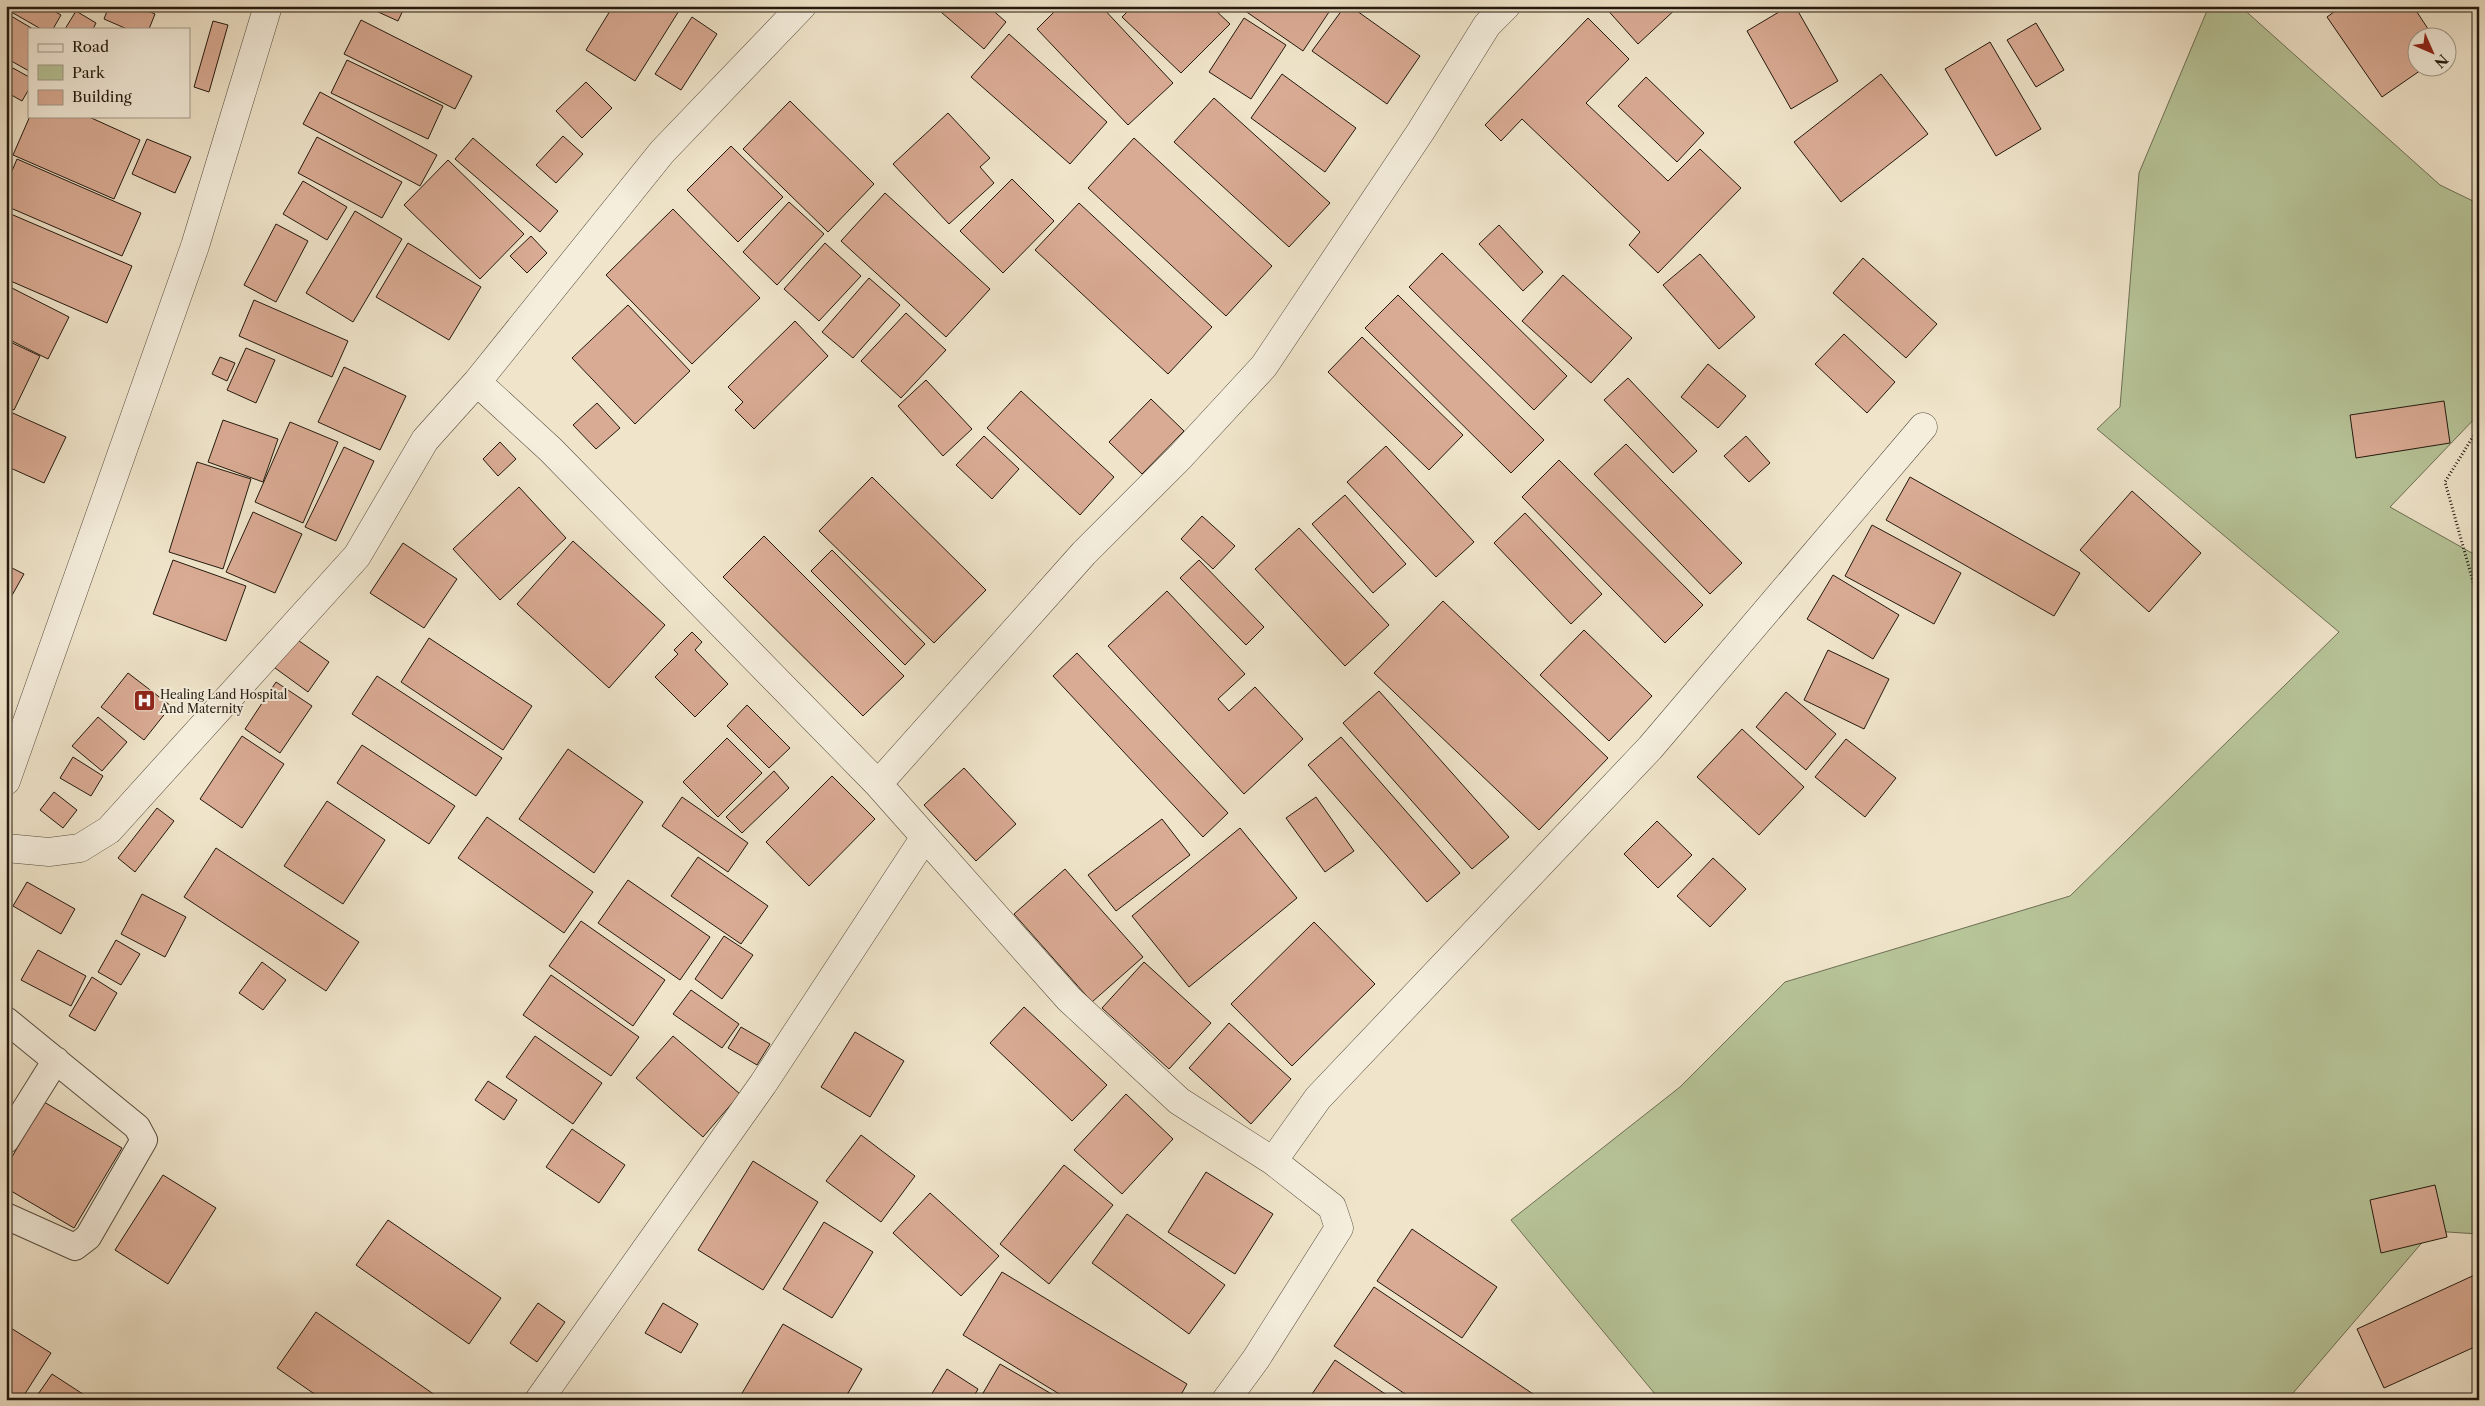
<svg xmlns="http://www.w3.org/2000/svg" width="2485" height="1406" viewBox="0 0 2485 1406" font-family="'Libre Caslon Text',serif">
  <rect width="100%" height="100%" fill="#f0e5cb"/>
  <filter id="stains"><feTurbulence type="fractalNoise" baseFrequency=".004" numOctaves="4"/><feColorMatrix values="0 0 0 0 .2 0 0 0 0 .09 0 0 0 0 .02 0 0 0 .5 -.17"/></filter>
  <radialGradient id="worn" r=".72"><stop offset=".6" stop-color="#630" stop-opacity="0"/><stop offset="1" stop-color="#630" stop-opacity=".3"/></radialGradient>
  <path fill="#b7c599" stroke="#6d6f54" d="M2209,6h31l200,179 39,19v210l-89,93 89,50v677l-47,-3 -145,169h-627l-149,-180 169,-133 105,-105 285,-86 269,-264 -242,-203 23,-22 19,-234z"/>
  <path fill="#daab94" stroke="#23190f" d="M6,6h39l16,9 -8,14h-12l-35,-20z
    M109,6h28l18,8 -6,15h-22l-23,-10z
    M365,6h40l-7,15z
    M613,6h69l-47,75 -49,-31z
    M934,6h54l18,16 -22,27z
    M1060,6h41l72,77 -45,42 -91,-96z
    M1133,6h78l19,18 -49,49 -59,-56z
    M1238,6h95l-30,45z
    M1345,6h5l70,50 -33,48 -75,-53z
    M1604,6h75l-41,38z
    M1789,6h6l43,75 -47,28 -44,-78z
    M2342,6h71l21,32h-16v30h6l-42,29 -55,-80z
    M76,11l20,12 -3,6h-28z
    M6,13l27,16h-4v42l-23,-13z
    M692,17l25,17 -36,56 -26,-16z
    M1244,18l42,27 -35,54 -42,-27z
    M1588,18l41,41 -43,44 82,78 32,-32 41,39 -83,85 -29,-28 11,-13 -118,-113 -21,22 -16,-16z
    M361,20l111,56 -17,33 -111,-55z
    M213,21l15,4 -19,67 -15,-5z
    M2036,23l28,47 -28,17 -29,-47z
    M1009,34l98,88 -37,42 -99,-87z
    M1990,42l51,87 -45,27 -51,-87z
    M347,60l96,46 -15,33 -97,-46z
    M13,68l16,9v12l-7,12 -16,-9v-12z
    M1282,74l74,54 -31,44 -74,-54z
    M1881,74l47,60 -87,68 -47,-60z
    M1646,77l58,56 -27,29 -59,-56z
    M586,82l26,26 -30,30 -26,-27z
    M320,92l117,63 -17,31 -117,-62z
    M1214,98l116,105 -41,44 -115,-105z
    M790,101l84,83 -46,48 -85,-83z
    M948,113l42,45 -10,9 14,16 -45,41 -56,-60z
    M30,116h57l53,24 -26,59 -101,-44z
    M563,136l20,18 -27,29 -20,-18z
    M317,137l85,45 -20,36 -84,-45z
    M473,138l85,73 -18,21 -85,-73z
    M1134,138l138,128 -46,50 -138,-128z
    M147,139l44,18 -16,36 -43,-19z
    M731,146l52,51 -45,45 -51,-52z
    M17,159l124,54 -19,43 -116,-50v-21z
    M448,160l76,74 -44,45 -76,-74z
    M1012,179l42,42 -51,52 -43,-42z
    M303,181l44,26 -20,33 -44,-26z
    M885,193l105,96 -44,48 -105,-96z
    M789,202l35,32 -47,51 -34,-33z
    M1079,203l133,124 -44,47 -133,-124z
    M673,209l87,89 -68,66 -86,-89z
    M355,211l47,28 -49,83 -47,-29z
    M6,212l126,54 -25,57 -101,-44z
    M276,224l32,17 -32,61 -32,-17z
    M1499,225l44,47 -20,19 -44,-47z
    M531,236l16,17 -20,20 -17,-17z
    M408,243l73,44 -32,53 -73,-43z
    M825,243l36,33 -42,45 -35,-32z
    M1442,253l125,123 -33,34 -125,-123z
    M1700,254l55,63 -36,32 -56,-64z
    M1863,258l74,66 -31,34 -73,-65z
    M1563,275l69,63 -41,45 -69,-62z
    M869,278l31,27 -47,53 -31,-26z
    M6,285l63,32 -21,42 -42,-21z
    M1398,295l146,145 -33,33 -146,-145z
    M254,300l94,41 -16,36 -93,-41z
    M628,305l62,66 -55,53 -63,-66z
    M906,313l40,37 -45,48 -40,-37z
    M795,321l33,35 -74,73 -19,-19 8,-8 -15,-15z
    M1844,334l51,48 -28,31 -52,-49z
    M1362,337l101,98 -34,35 -101,-98z
    M6,340l34,16 -26,54 -8,-4z
    M246,348l29,12 -19,43 -29,-13z
    M220,357l15,6 -8,18 -15,-7z
    M1708,364l38,32 -28,32 -37,-31z
    M344,367l62,29 -26,54 -62,-28z
    M1628,378l69,73 -24,22 -69,-73z
    M926,380l46,49 -29,27 -45,-50z
    M1021,391l93,86 -34,38 -93,-87z
    M1151,399l33,32 -42,43 -33,-32z
    M2444,401l6,42 -94,15 -6,-43z
    M597,403l23,25 -24,21 -23,-24z
    M6,410l60,27 -22,46 -38,-17z
    M223,420l55,19 -15,43 -55,-20z
    M290,422l48,20 -35,81 -48,-21z
    M984,436l35,33 -27,30 -36,-34z
    M1746,436l24,27 -21,19 -25,-26z
    M500,442l16,17 -18,17 -15,-17z
    M1626,444l116,119 -32,31 -116,-120z
    M1386,446l88,96 -38,35 -89,-95z
    M344,447l30,14 -38,80 -31,-14z
    M1559,460l144,145 -38,38 -143,-146z
    M197,462l54,17 -28,90 -54,-17z
    M872,477l114,113 -52,53 -115,-112z
    M1910,477l170,96 -26,43 -168,-96z
    M519,487l47,51 -66,62 -47,-51z
    M2132,491l69,62 -52,59 -69,-62z
    M1345,495l61,69 -33,29 -61,-69z
    M253,512l49,22 -27,59 -49,-21z
    M1525,513l77,81 -31,30 -77,-81z
    M1202,516l33,30 -22,23 -32,-30z
    M1872,525l89,48 -27,51 -89,-48z
    M1299,528l90,97 -44,41 -90,-97z
    M764,536l140,140 -41,40 -140,-139z
    M573,541l92,84 -56,63 -92,-84z
    M403,543l54,36 -33,49 -54,-35z
    M832,550l93,94 -20,21 -94,-94z
    M173,560l73,26 -20,55 -73,-27z
    M1199,560l65,67 -18,18 -66,-67z
    M6,565l18,9 -18,32z
    M1833,575l66,40 -26,44 -66,-40z
    M1167,591l78,83 -27,25 11,12 26,-24 48,52 -59,55 -136,-148z
    M1443,601l165,157 -69,72 -165,-157z
    M1584,630l68,66 -43,45 -69,-66z
    M692,632l10,10 -7,8 33,34 -33,33 -40,-40 23,-23 -4,-4z
    M292,636l37,26 -21,30 -37,-27z
    M429,638l103,68 -29,44 -102,-68z
    M1828,650l61,29 -25,50 -60,-29z
    M1077,653l151,160 -25,24 -150,-161z
    M128,673l43,33 -27,34 -43,-33z
    M377,676l125,82 -26,38 -124,-82z
    M276,682l36,24 -32,47 -35,-24z
    M1379,691l130,146 -37,32 -129,-146z
    M1786,692l50,42 -30,36 -50,-43z
    M747,705l43,43 -21,20 -42,-42z
    M98,717l29,25 -25,29 -30,-25z
    M1742,729l62,58 -45,48 -62,-58z
    M242,736l42,28 -42,64 -42,-29z
    M1341,737l119,136 -33,29 -119,-137z
    M727,738l35,35 -44,44 -35,-35z
    M1846,739l50,39 -31,39 -50,-40z
    M362,745l93,61 -26,38 -92,-61z
    M568,749l75,53 -49,71 -75,-54z
    M73,757l30,19 -12,20 -31,-18z
    M964,768l52,56 -40,37 -52,-56z
    M774,771l15,17 -47,45 -16,-16z
    M832,776l43,43 -66,67 -43,-44z
    M54,792l23,18 -14,18 -23,-18z
    M682,797l66,46 -20,29 -66,-46z
    M1316,797l38,54 -29,21 -39,-54z
    M327,801l58,39 -42,64 -59,-38z
    M157,808l17,13 -39,51 -17,-14z
    M487,817l106,75 -29,41 -106,-75z
    M1162,819l28,36 -74,56 -28,-36z
    M1657,821l35,34 -34,33 -34,-34z
    M1240,828l57,70 -108,89 -57,-71z
    M216,848l143,94 -33,49 -142,-94z
    M698,857l70,49 -27,38 -70,-48z
    M1713,858l33,31 -36,38 -33,-31z
    M1065,869l78,88 -51,45 -78,-88z
    M628,880l82,57 -30,43 -82,-57z
    M27,882l48,27 -14,25 -48,-28z
    M142,894l44,23 -21,40 -44,-23z
    M581,921l84,59 -32,46 -84,-60z
    M1314,922l61,62 -83,82 -61,-62z
    M724,936l29,19 -31,44 -27,-20z
    M116,940l24,14 -19,31 -23,-13z
    M38,950l48,26 -15,30 -50,-26z
    M262,962l24,18 -23,30 -24,-17z
    M1144,962l67,61 -42,46 -67,-61z
    M551,975l88,62 -28,39 -88,-61z
    M92,977l25,16 -22,38 -26,-15z
    M691,990l48,34 -17,24 -49,-34z
    M1024,1007l83,78 -35,36 -82,-78z
    M1229,1023l62,56 -40,45 -62,-56z
    M741,1027l29,17 -13,21 -29,-17z
    M855,1032l49,29 -34,56 -49,-30z
    M535,1036l67,47 -29,41 -67,-47z
    M673,1036l67,58 -37,43 -67,-59z
    M488,1081l29,19 -13,20 -29,-20z
    M1126,1094l47,45 -51,55 -48,-44z
    M44,1102l78,46 -48,80 -68,-40v-21z
    M572,1129l53,36 -26,38 -53,-36z
    M861,1135l54,41 -34,46 -55,-41z
    M753,1161l65,41 -55,88 -65,-40z
    M1064,1165l49,40 -64,79 -49,-40z
    M1206,1172l67,42 -38,60 -67,-42z
    M163,1175l53,33 -48,76 -53,-34z
    M2435,1185l12,52 -66,16 -11,-53z
    M930,1193l69,63 -38,40 -68,-63z
    M1127,1214l98,71 -36,49 -97,-71z
    M388,1220l113,78 -32,46 -113,-79z
    M824,1222l49,30 -41,66 -49,-29z
    M1412,1229l85,58 -35,51 -85,-57z
    M1002,1272l185,112 -9,16h-109l-106,-65z
    M2479,1273v72l-95,43 -27,-59z
    M1374,1287l168,113h-128l-80,-54z
    M538,1303l27,19 -28,40 -27,-19z
    M663,1303l35,21 -17,29 -36,-20z
    M316,1312l126,88h-119l-46,-32z
    M783,1324l79,45 -18,31h-106z
    M6,1325l45,28 -30,47h-15z
    M1335,1360l59,40h-86z
    M1000,1364l62,36h-83z
    M947,1369l31,20 -6,11h-44z
    M52,1374l40,26h-58z"/>
  <g fill="none" stroke-linecap="round" stroke-linejoin="round">
    <defs>
      <path id="service" d="M6,1020l131,107 7,13 -56,97 -13,10 -69,-31
        M6,1140l50,-80"/>
      <path id="minor" d="M477,382l74,68 327,334 191,215 110,102 94,60 59,46 7,21 -83,131 -30,41
        M878,784l206,-231 96,-96 84,-91 157,-235 66,-106 19,-19
        M6,848l43,4 31,-4 29,-18 248,-274 68,-116 52,-58 185,-230 140,-146
        M1273,1161l45,-63 332,-350 273,-321
        M539,1400l224,-316 162,-247"/>
      <path id="tertiary" d="M6,781l189,-535 73,-240"/>
    </defs>
    <use href="#service" stroke="#564c3e" stroke-width="28"/>
    <use href="#minor" stroke="#564c3e" stroke-width="29"/>
    <use href="#tertiary" stroke="#564c3e" stroke-width="29"/>
    <path stroke="#23190f" stroke-width="3" stroke-dasharray="1 2.5" stroke-linecap="butt" d="M2479,427l-34,55 34,121"/>
    <use href="#service" stroke="#f5eedd" stroke-width="26"/>
    <use href="#minor" stroke="#f5eedd" stroke-width="28"/>
    <use href="#tertiary" stroke="#f5eedd" stroke-width="28"/>
  </g>
  <defs>
    <symbol id="hospital-square" viewBox="-11 -11 22 22"><rect x="-9" y="-9" width="18" height="18" rx="4" fill="#8f2418" stroke="#f5eedd"/><path d="M-5-5h3v3.5h4V-5h3V5h-3V1.5h-4V5h-3Z" fill="#fff"/></symbol>
  </defs>
  <g fill-rule="evenodd">
    <use href="#hospital-square" x="132" y="688" width="25" height="25"/>
  </g>
  <g text-anchor="middle" dominant-baseline="central" stroke-width="4" stroke-linejoin="round" paint-order="stroke">
    <g font-size="12" fill="#23190f" stroke="#f5eedd" text-anchor="start">
      <text x="160" y="694">Healing Land Hospital<tspan x="160" dy="14">And Maternity</tspan></text>
    </g>
  </g>
  <rect width="2485" height="1406" fill="none" stroke="#f0e5cb" stroke-width="25"/>
  <rect x="8" y="8" width="2470" height="1391" fill="none" stroke="#23190f" stroke-width="2.5"/>
  <rect x="12" y="12" width="2460" height="1381" fill="none" stroke="#23190f"/>
  <rect x="28" y="28" width="162" height="90" fill="#f5eedd" stroke="#a1998b"/>
  <rect x="38" y="44" width="25" height="8" fill="#f5eedd" stroke="#a1998b"/>
  <text x="72" y="52" font-size="15" fill="#23190f">Road</text>
  <rect x="38" y="65" width="25" height="15" fill="#b7c599" stroke="#a1998b"/>
  <text x="72" y="78" font-size="15" fill="#23190f">Park</text>
  <rect x="38" y="90" width="25" height="15" fill="#daab94" stroke="#a1998b"/>
  <text x="72" y="102" font-size="15" fill="#23190f">Building</text>
  <g transform="translate(2432 52) rotate(135)"><circle r="24" fill="#f5eedd" stroke="#a1998b"/>
  <path d="M0-4L9 19L0 12L-9 19Z" fill="#8f2418"/>
  <text y="-8" font-size="14" font-weight="bold" text-anchor="middle" fill="#23190f">N</text>
  </g>
  <rect width="100%" height="100%" filter="url(#stains)"/>
  <rect width="100%" height="100%" fill="url(#worn)"/>
</svg>
